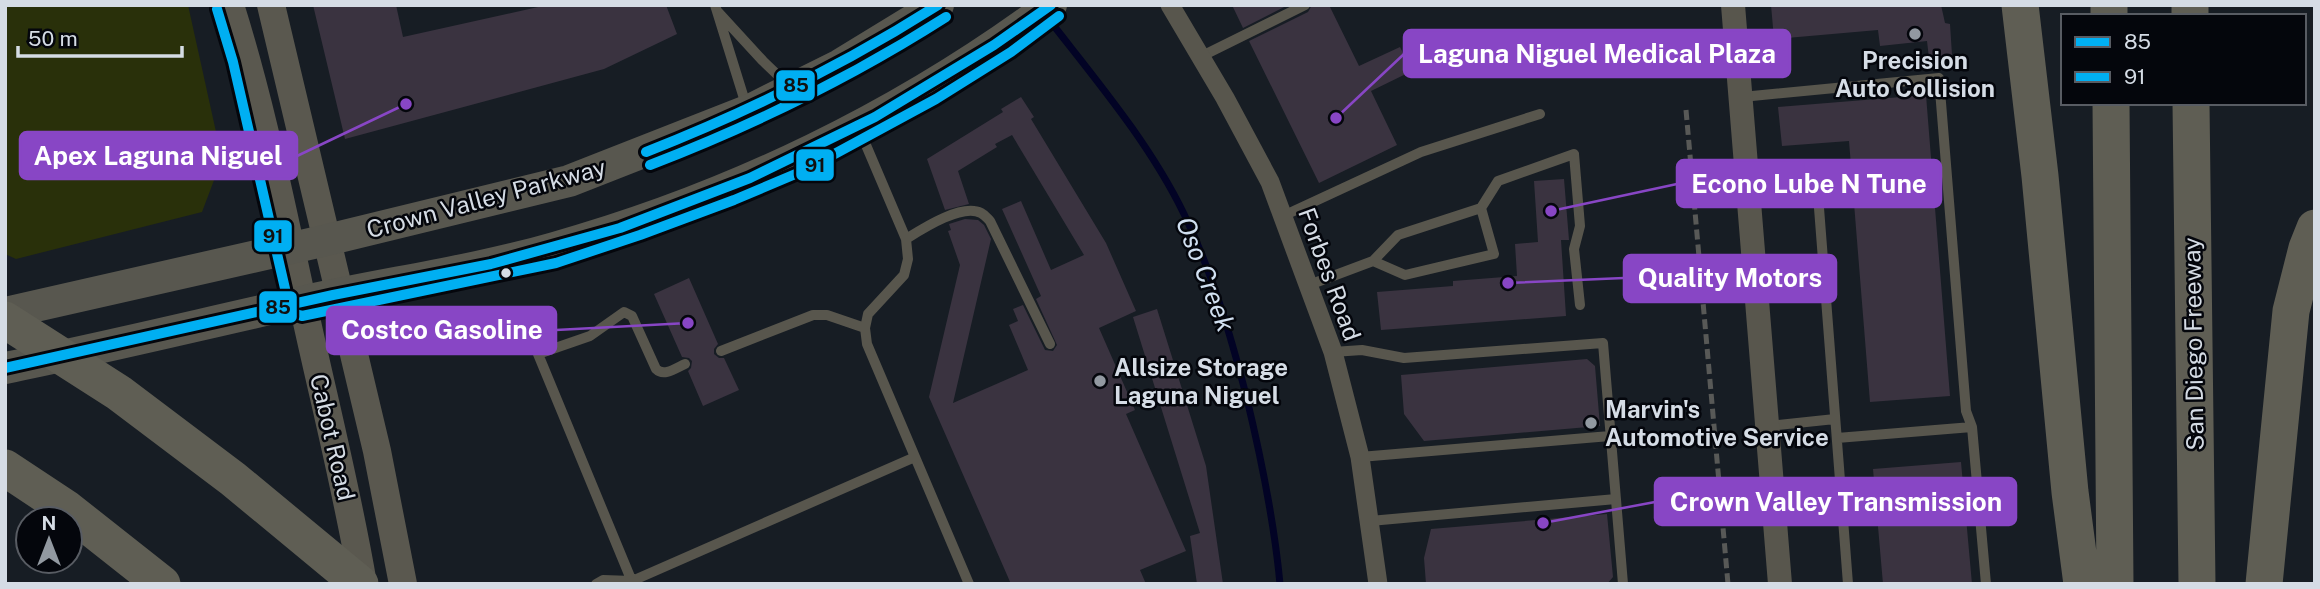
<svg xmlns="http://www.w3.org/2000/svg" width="2320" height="589" viewBox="0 0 2320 589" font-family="'Public Sans',sans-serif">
  <rect width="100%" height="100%" fill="#171d24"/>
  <path fill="#29300a" d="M5,5h183l34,154 -20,53 -186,47 -11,-5z"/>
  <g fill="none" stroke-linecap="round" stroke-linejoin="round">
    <path stroke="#020325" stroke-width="7" d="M1047,17c48,62 102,125 137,197 28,58 46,119 62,181 15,62 28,125 34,189"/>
  </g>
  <path fill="#3a3340" d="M313,5h83l7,32 144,-32h119l11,29 -73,35 -259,70z
    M1232,5h56l-45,23z
    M1312,5h17l30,61 41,-19 12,24 -41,20 26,54 -78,38 -70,-142 59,-29z
    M1771,5h170l4,18 5,1 2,31 -23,3 -2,-17 -47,5 -2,-16 -104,9z
    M1926,95l24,301 -80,6 -21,-261 -67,5 -4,-39z
    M1021,97l13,20 -3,2 75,124 30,68 -37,17 36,82 -9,4 60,137 -46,19 6,14h-135l-82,-187 31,-132 -12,-34 3,-1 -2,-6 16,-5 13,1 6,5 7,14 -38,164 75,-33 -19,-45 9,-4 -5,-12 10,-4 22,45 8,1 4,-6 -21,-46 5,-3 -39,-87 19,-8 30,69 33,-15 -72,-120 -17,9 2,3 -39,24 11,33 -24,6 -18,-51 76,-47 -2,-3z
    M1564,179l5,61h-8l5,76 -185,14 -4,-38 76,-6v-5l64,-5 -2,-32 23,-2 -4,-61z
    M689,278l29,66 -4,5v5l5,4h5l15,32 -36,16 -15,-35 3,-3 1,-7 -3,-3 -7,-1 -28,-63z
    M1157,309l49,157 17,118h-26l-7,-48 10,-3 -67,-216z
    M1587,359l8,7 5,60 -176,15 -20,-27 -3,-39z
    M1961,462l11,122h-89l-10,-115z
    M1607,514l6,63 -6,7h-181l-2,-26 7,-29z"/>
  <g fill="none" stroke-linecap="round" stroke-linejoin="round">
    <path stroke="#58564d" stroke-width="10" d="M715,5l32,103
      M717,11l46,50 26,25
      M1200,57l105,-52
      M1742,97l197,-19 27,333 6,16 14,157
      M860,131l46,108 2,20 -4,16 -36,39 -3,14 2,16 102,240
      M1747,175l69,-6 32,415
      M1283,216l138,-64 119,-38
      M906,239c16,-10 56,-36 75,-26 4,2 6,5 9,8l60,123
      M1373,261l32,14 89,-21 -13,-46
      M1309,285l64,-24 25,-26 83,-27 17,-27 76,-27 6,72 -6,23 6,56
      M721,351l92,-36h14l38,13
      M1333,352l29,-2 42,8 199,-15 20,241
      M1768,426l67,-7
      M1837,438l135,-11
      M1360,457l250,-21
      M1370,521l246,-22
      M596,584l7,-4 29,1 283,-124
      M633,584l-95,-230 52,-18 34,-24 8,4 24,53c8,8 20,-1 29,-5"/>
    <path stroke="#58564d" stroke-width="19" d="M1170,5l55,93 45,84 63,170 27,105 18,127"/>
    <path stroke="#58564d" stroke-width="24" d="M1733,5l47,579"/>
    <path stroke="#5a584f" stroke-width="28" d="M230,5c31,98 51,199 73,299 20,93 44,185 60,280
      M271,5l106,446 26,133"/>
    <path stroke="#58574f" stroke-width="32" d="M5,313l322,-73 242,-59 181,-71 90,-45 98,-60
      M5,368c99,-20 197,-44 296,-66 84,-19 170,-30 253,-54 178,-50 348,-132 497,-243"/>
    <path stroke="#5f5e54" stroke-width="37" d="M2020,5l20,171 30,316 12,92
      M2109,5v11
      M2190,5v11
      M2111,103l4,481
      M2191,103l6,481
      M5,468l62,41 95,75
      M2264,584l27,-273 16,-63 8,-20"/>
    <path stroke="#585957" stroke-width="5" stroke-dasharray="10 5" stroke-linecap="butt" d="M1686,110l42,474"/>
    <path stroke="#5f5e54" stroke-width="37" d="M5,320l114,73 114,86 127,105"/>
    <defs>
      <path id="bus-1" d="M646,152c102,-40 199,-88 292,-147
        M5,368l328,-73 158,-31 129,-36 130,-50 125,-61 119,-72 57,-40"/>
      <path id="bus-2" d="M217,9l16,53 56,244 4,7 9,3 254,-53 84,-28 94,-35 71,-30 131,-71 75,-47 48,-36
        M650,165c104,-40 202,-88 296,-148"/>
    </defs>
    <use href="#bus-1" stroke="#04060c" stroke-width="16"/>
    <use href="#bus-2" stroke="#04060c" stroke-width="16"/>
    <use href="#bus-1" stroke="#00aff2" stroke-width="10"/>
    <use href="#bus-2" stroke="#00aff2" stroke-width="10"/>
  </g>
  <g fill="#9299a1" stroke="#04060c" stroke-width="2.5">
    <circle cx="1915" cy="34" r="7"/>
    <circle cx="1100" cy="381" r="7"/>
    <circle cx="1591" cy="423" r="7"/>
  </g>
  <circle fill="#d5dce5" stroke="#04060c" stroke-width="2.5" cx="506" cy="273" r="6"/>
  <g text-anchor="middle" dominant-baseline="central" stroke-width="5" stroke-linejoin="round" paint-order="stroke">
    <g font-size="24" font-weight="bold" fill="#d5dce5" stroke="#04060c" text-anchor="start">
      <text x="1915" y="60" text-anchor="middle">Precision<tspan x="1915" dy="28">Auto Collision</tspan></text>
      <text x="1114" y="367">Allsize Storage<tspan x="1114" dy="28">Laguna Niguel</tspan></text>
      <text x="1605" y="409">Marvin's<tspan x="1605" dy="28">Automotive Service</tspan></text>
    </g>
    <g font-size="24" fill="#d5dce5" stroke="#04060c">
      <text transform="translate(486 198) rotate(-15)">Crown Valley Parkway</text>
      <text transform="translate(1330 274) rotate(70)">Forbes Road</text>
      <text transform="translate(2193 344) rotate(-91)">San Diego Freeway</text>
      <text transform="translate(333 437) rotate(77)">Cabot Road</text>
    </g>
    <g font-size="26" font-style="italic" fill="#d1e0f1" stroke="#04060c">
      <text transform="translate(1206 274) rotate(69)">Oso Creek</text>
    </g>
  </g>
  <path fill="none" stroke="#8846c5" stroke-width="2.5" d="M1336 118L1404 54M406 104L297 156M1551 211L1677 184M1508 283L1624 278M688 323L556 330M1543 523L1655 502"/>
  <g fill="#8846c5" stroke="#04060c" stroke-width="2.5">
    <circle cx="1336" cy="118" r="7"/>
    <circle cx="406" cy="104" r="7"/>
    <circle cx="1551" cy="211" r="7"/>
    <circle cx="1508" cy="283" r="7"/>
    <circle cx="688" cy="323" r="7"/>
    <circle cx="1543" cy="523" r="7"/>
  </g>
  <g fill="#8846c5" stroke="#8846c5" stroke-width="2.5">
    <rect x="1404" y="30" width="386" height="47" rx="7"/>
    <rect x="20" y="132" width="277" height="47" rx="7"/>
    <rect x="1677" y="160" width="264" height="47" rx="7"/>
    <rect x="1624" y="255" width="212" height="47" rx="7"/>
    <rect x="327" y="307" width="229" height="47" rx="7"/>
    <rect x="1655" y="478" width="361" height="47" rx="7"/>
  </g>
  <g font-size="26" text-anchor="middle" font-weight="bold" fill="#fff">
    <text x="1597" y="63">Laguna Niguel Medical Plaza</text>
    <text x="158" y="165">Apex Laguna Niguel</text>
    <text x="1809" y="193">Econo Lube N Tune</text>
    <text x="1730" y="287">Quality Motors</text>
    <text x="442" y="339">Costco Gasoline</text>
    <text x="1836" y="511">Crown Valley Transmission</text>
  </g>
  <g stroke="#04060c" stroke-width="2.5">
    <rect x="775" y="69" width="41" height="33" rx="7" fill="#00aff2"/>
    <rect x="795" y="148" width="40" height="34" rx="7" fill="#00aff2"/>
    <rect x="253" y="219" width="40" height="34" rx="7" fill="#00aff2"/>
    <rect x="258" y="290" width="40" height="34" rx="7" fill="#00aff2"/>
  </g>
  <g font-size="19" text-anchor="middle" font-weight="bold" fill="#111">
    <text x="796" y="92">85</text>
    <text x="815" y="172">91</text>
    <text x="273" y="243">91</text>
    <text x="278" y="314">85</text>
  </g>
  <rect width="2320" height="589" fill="none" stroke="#d5dce5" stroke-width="14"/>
  <rect x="2061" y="14" width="245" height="91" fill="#04060c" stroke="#585c63" stroke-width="2"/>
  <rect x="2075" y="37" width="35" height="10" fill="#00aff2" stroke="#585c63" stroke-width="2"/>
  <text x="2124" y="49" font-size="21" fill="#d5dce5">85</text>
  <rect x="2075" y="72" width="35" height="10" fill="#00aff2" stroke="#585c63" stroke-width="2"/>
  <text x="2124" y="84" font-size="21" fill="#d5dce5">91</text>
  <g transform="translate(49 540)"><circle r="33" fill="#04060c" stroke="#585c63" stroke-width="2"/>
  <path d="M0-5L12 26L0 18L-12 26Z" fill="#9299a1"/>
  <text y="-10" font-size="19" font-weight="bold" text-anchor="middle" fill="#d5dce5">N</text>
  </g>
  <path d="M18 46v10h164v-10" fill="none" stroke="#d5dce5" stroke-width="3.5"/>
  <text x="28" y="46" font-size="21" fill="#d5dce5" stroke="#04060c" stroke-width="5" paint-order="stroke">50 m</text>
</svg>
